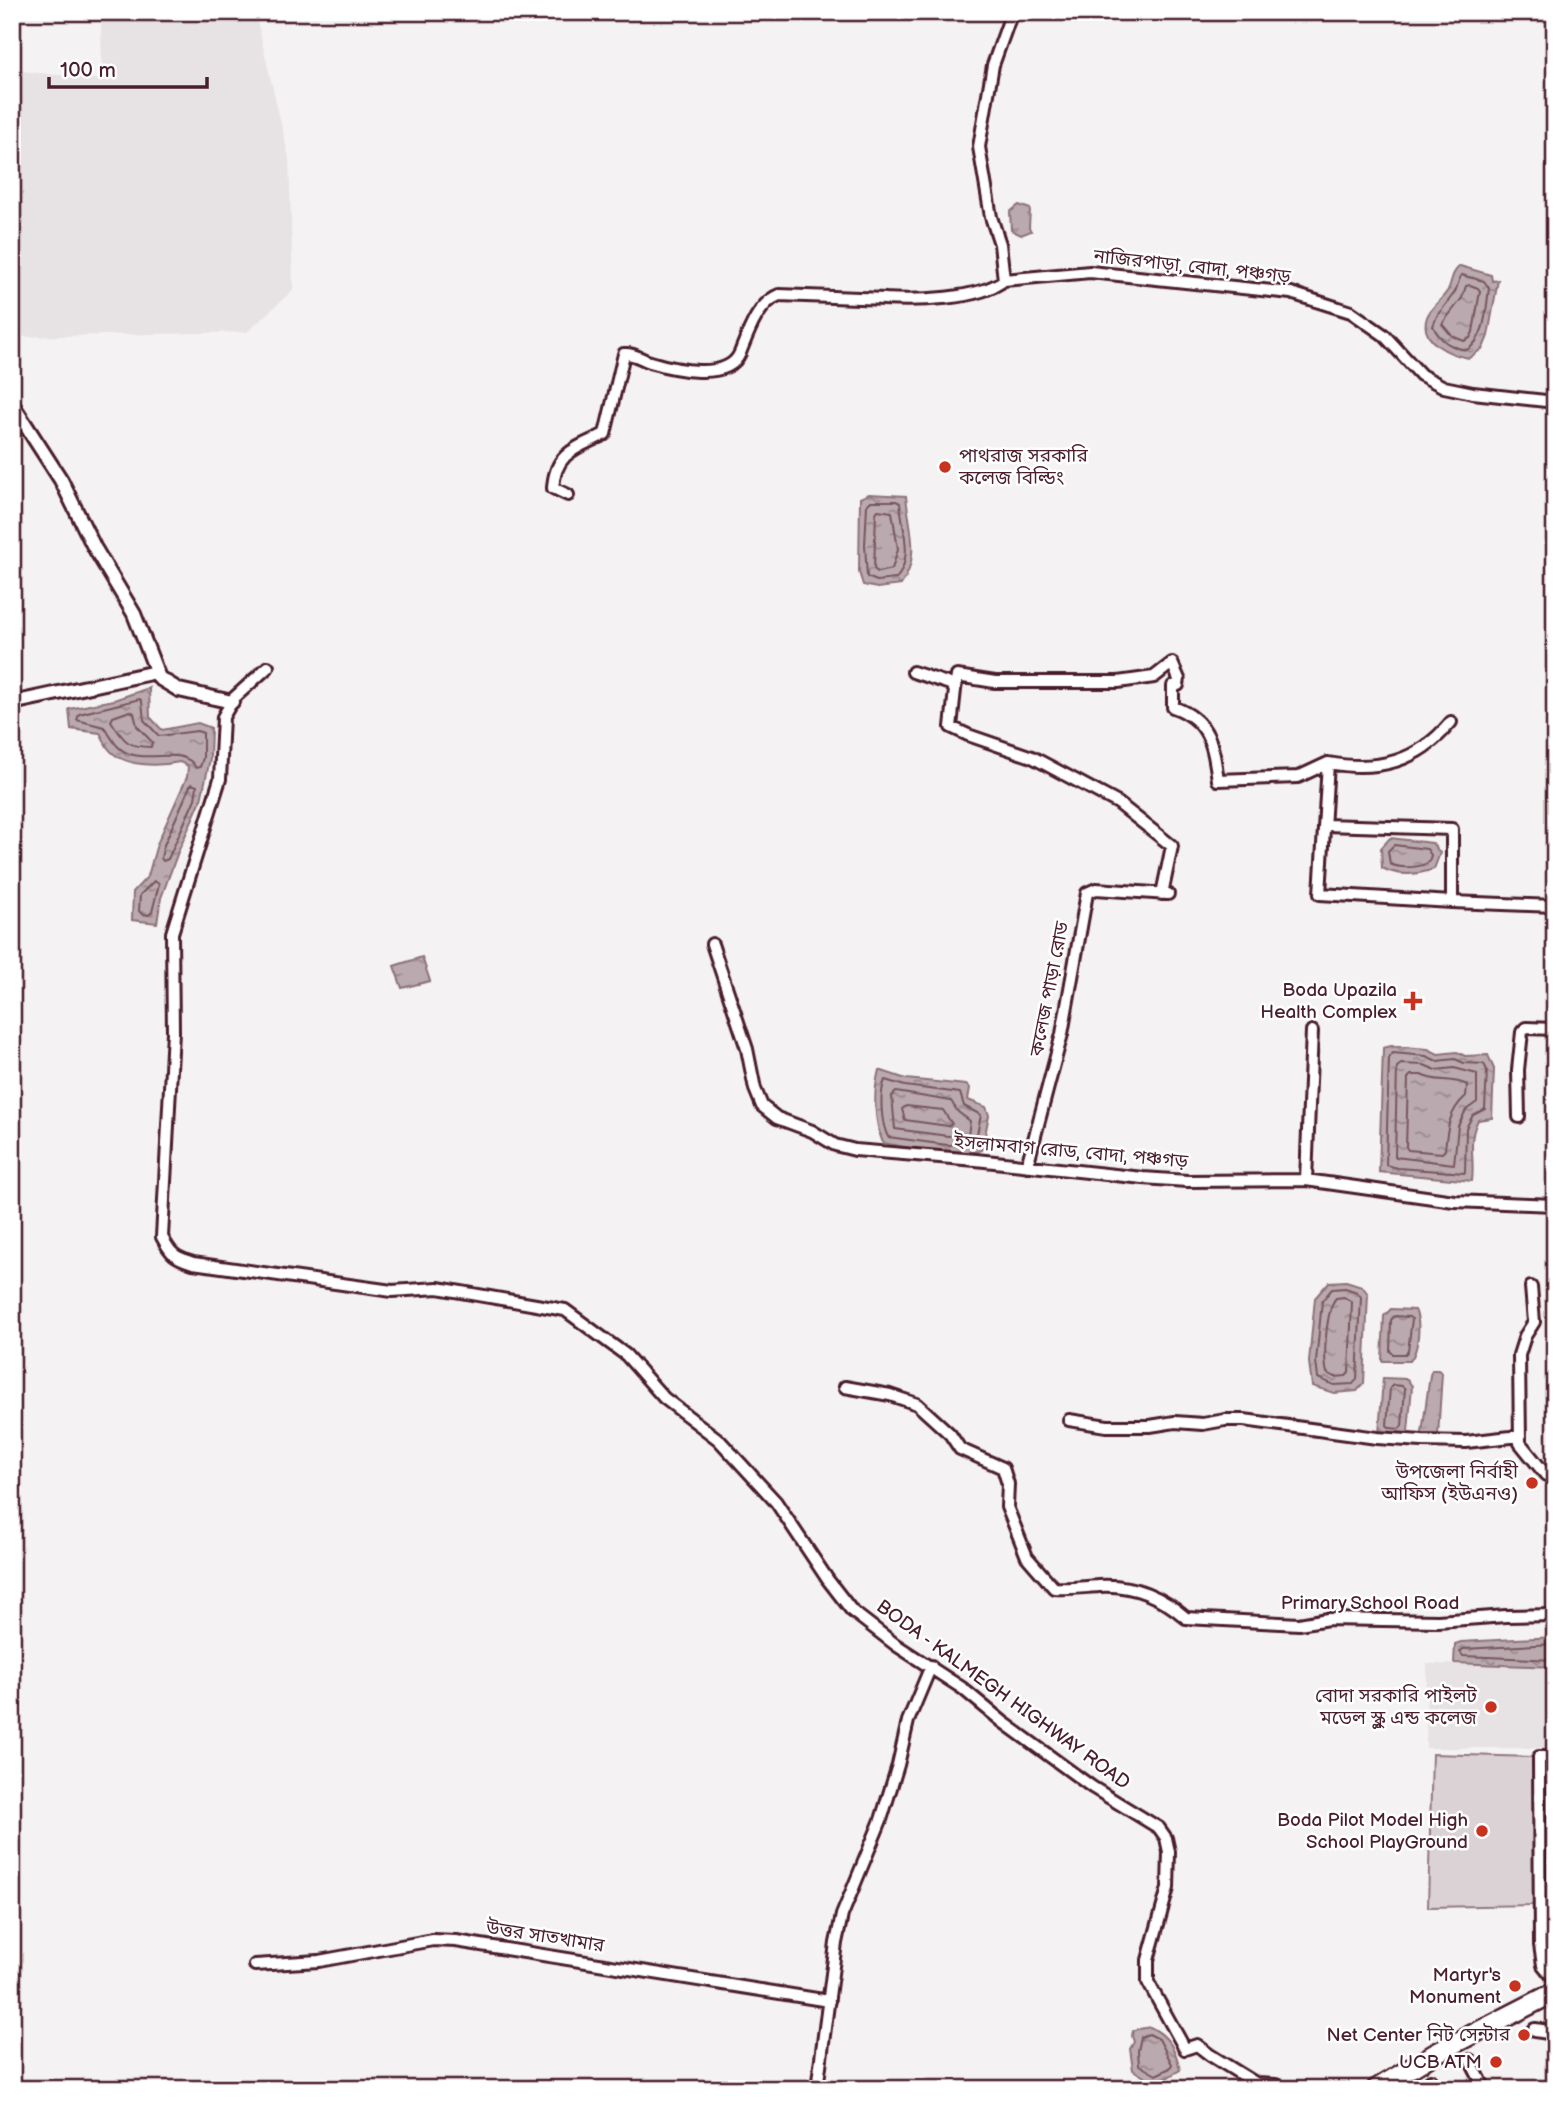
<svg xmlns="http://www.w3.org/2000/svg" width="1567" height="2101" viewBox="0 0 1567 2101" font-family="'Balsamiq Sans','Noto Sans Bengali',sans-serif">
  <defs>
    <pattern id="water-ripples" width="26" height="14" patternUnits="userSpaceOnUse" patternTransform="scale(1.75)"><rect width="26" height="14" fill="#baa9ae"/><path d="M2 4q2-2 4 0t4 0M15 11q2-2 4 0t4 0" fill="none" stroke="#99898e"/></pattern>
  </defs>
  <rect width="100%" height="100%" fill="#f4f2f2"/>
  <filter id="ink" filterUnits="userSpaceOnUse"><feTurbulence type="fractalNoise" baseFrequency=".0143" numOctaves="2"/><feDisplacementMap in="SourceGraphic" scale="14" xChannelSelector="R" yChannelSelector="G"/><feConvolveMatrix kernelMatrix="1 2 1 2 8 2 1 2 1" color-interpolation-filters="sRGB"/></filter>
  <g filter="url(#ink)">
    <path fill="#e7e2e3" d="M101,12h154l34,146 4,132 -46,42 -235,5v-267l90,10z
      M1427,1664l128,2v82h-129z"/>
    <path fill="#dbd2d5" stroke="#927880" stroke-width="2" d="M1432,1754l101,3 1,148 -106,2z"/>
    <path fill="url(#water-ripples)" stroke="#8d727a" stroke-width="2" d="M1019,205l11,4 -1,19 2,3 -10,4 -10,-5 -1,-18z
      M1460,266l31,9 1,6 6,-1 -10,56 -5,12 -14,10c-18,-3 -51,-16 -42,-41 4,-10 15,-17 21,-27 4,-8 3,-17 12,-24z
      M869,494l37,2c3,32 15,60 -5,89l-24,3 -14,-3 -4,-13 1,-74z
      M149,688l1,29 12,13 36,-7 13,5 -1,31 -9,41 -23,52 -17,46 -4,25 -25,-3 1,-28 15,-16 9,-32 30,-67 1,-11 -8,-4c-21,4 -57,6 -72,-14 -3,-4 -5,-11 -8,-15l-29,-4 -2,-20 45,-9z
      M1390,838l42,5 8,10 -6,16c-17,6 -36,7 -52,-1l-1,-20z
      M422,957l8,24 -28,7 -8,-22z
      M1391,1046l37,3 10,5 19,-2 8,4 23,-1 6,14 -2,49 -14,2c-11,21 -3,39 -6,61l-93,-9 4,-124z
      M879,1070l27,9 60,6 4,3 -2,12 18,7 3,8 -7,35c-26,9 -72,-2 -99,-7 -9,-22 -10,-50 -4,-73z
      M1346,1281l16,5 6,8 -4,89 -7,8 -23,2 -22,-7 -3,-24 6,-64 14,-16z
      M1391,1309l24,1c6,12 4,40 -5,51h-28l2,-45z
      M1432,1370h6l4,3 -4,63 -4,3 -8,-1 -4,-5 8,-58z
      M1383,1378l24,1 5,7 -4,46 -3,5 -26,-3z
      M1555,1637v30l-101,-4 1,-19 6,-2z
      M1150,2027c19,9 26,23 30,43l-17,10 -9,3 -21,-13 -3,-21 4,-7 -2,-6 1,-6z"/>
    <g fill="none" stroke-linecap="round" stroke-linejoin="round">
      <path stroke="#77565f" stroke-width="2" d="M1461,275l23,6 5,7c-3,21 -3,50 -22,62 -16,-2 -27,-9 -34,-24l4,-10 18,-24z
        M1470,285l8,3 2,3 -7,41 -3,6 -6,3 -12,-5 -10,-12 20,-26 4,-12z
        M871,501h25l4,2c2,25 14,55 -4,76l-19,2 -10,-4 -2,-32 2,-40z
        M878,510l14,2 6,37 -6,20 -14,3 -4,-3 2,-56z
        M140,699l2,3 2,18 15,16 38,-5 6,2v25l-3,9 -4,1c-11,-22 -44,-6 -66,-14 -15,-5 -18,-17 -26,-27l-27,-7 2,-6z
        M130,711l4,2 3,13 15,16 -1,5c-25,0 -27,-7 -40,-26l2,-4z
        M191,784l6,2 -2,13 -27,60 -5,2 -2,-3 3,-13z
        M1394,845l33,4 4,6 -2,7c-10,6 -28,7 -39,2l-2,-13z
        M154,881l5,3 -7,28 -3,3 -7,-1 -3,-3 1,-16z
        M1393,1053l33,3 11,5 18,-2 9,4 20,1 3,6 -2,39 -12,6 -7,13 -1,45 -67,-5 -12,-3 3,-108z
        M1401,1064l23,1 12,5 18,-2 23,6v28l-11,8 -8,16 -4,38 -59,-7 2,-90z
        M1421,1075c15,8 31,2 46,10l-1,11c-17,15 -19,32 -21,54l-3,3 -34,-3 -2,-3 2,-69 3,-3z
        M885,1080l20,6 55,7 4,13 17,9 -6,29 -28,1 -59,-8c-7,-14 -9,-43 -3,-57z
        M896,1092l55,9 7,11 12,9 -2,14 -20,1 -53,-7 -3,-33z
        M906,1106l37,4 9,14 -4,2 -43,-6 -3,-11z
        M1345,1288l12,4 4,5 -4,82 -4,5 -19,1 -16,-7 -2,-16 6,-61 10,-12z
        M1344,1297l8,5 -3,71 -3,3 -11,1 -8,-4c-4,-15 -1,-64 9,-75z
        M1395,1316l14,1 3,2 -4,32 -3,3h-12l-3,-3 1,-31z
        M1393,1385l9,1 3,3 -3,37 -3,3 -9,-1 -3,-3 3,-37z
        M1555,1644l-92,5 -3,3 3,4 92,4
        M1149,2034l10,5 13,25 -2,4 -14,7 -17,-10 -1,-14 3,-14z"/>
      <defs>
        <path id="minor" d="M1004,280l86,-8 201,21 60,19 33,23 37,40 23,12 29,6 82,9
          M883,299c32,2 96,1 121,-19l-4,-36 -9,-27 -12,-70 14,-82 19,-53
          M568,495l-15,-7c2,-36 24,-40 52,-54l19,-80c11,-1 16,5 26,8 23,7 78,20 90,-9 8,-20 18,-50 39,-58l107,4
          M268,667l-34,31 -11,19 -3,62 -48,154 1,99 -11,205c9,17 12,20 31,26l199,28 46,-3 127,22 61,45 38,43 55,42 57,62 52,78 24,31 44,34 66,43 41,34 89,65 67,41 7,10 3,14 -1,36 -20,72v22l37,67 12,-4 13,10 47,29 19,1v4
          M913,672l37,12 5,6 -4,37 17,8 64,22 86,46 54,43 -10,48
          M955,690l2,-14 38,6h123l36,-5 18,-14 7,16 -1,6 -5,1v21c37,13 40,38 45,73l80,-3 30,-14
          M1451,722c-33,40 -73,50 -123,41l-8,131 132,8
          M1325,825l127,4v73l103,4
          M712,944l35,105 8,40 7,17 15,12 35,13 23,14 20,5 121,10 167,18 44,3 119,-1 148,21 101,4
          M1519,1117l-1,-47 4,-38 4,-4 29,1
          M1027,1166l35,-132 25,-141 9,-4 72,5
          M1306,1180l6,-149
          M1531,1287l3,35 -9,14 -6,19 1,88 26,32
          M845,1387l45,8 27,9 33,30 10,15 43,19 5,16 -1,23 20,50 27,31c16,1 30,-1 45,-2 33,-2 63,11 87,32l113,6 29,-5 110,2 68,-5 49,-1
          M1069,1420l38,6h43l25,-4 28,2 22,-4h19l133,18 45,3 44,1 54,-6
          M1555,1757h-16l1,188 3,20 12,15
          M255,1965l64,-4 114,-21 23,1 373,60
          M1470,2060l15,29
          M1431,2080l6,9
          M817,2089l19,-146 6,-28 39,-95 17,-55 10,-44 23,-55"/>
        <path id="tertiary" d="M12,404l49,76 33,67 40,67 25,64 20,12 53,12
          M12,703l144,-31
          M1535,2030l20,3"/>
        <path id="trunk" d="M1376,2089l60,-36 119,-61"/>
      </defs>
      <use href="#minor" stroke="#4a1f2b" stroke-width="16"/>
      <use href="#tertiary" stroke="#4a1f2b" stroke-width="18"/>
      <use href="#trunk" stroke="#4a1f2b" stroke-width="23"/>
      <use href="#minor" stroke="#fff" stroke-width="10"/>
      <use href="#tertiary" stroke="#fff" stroke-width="12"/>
      <use href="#trunk" stroke="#fff" stroke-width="18"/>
    </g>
  </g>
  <g fill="#c8321e" stroke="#fff" stroke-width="2.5">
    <circle cx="945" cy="467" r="7"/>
    <path d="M1409.5 990.5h7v7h7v7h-7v7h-7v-7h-7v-7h7z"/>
    <circle cx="1532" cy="1483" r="7"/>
    <circle cx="1491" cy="1707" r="7"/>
    <circle cx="1482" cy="1831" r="7"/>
    <circle cx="1515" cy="1986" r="7"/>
    <circle cx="1524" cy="2035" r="7"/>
    <circle cx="1496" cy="2062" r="7"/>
  </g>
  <g text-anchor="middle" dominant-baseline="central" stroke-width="5" stroke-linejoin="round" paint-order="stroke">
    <g font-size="19" fill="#4a1f2b" stroke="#fff">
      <text transform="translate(1192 267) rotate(6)">নাজিরপাড়া, বোদা, পঞ্চগড়</text>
      <text transform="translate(1050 989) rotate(-79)">কলেজ পাড়া রোড</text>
      <text transform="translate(1071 1152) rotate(5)">ইসলামবাগ রোড, বোদা, পঞ্চগড়</text>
      <text x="1370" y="1603">Primary School Road</text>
      <text transform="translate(1003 1695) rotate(36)">BODA - KALMEGH HIGHWAY ROAD</text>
      <text transform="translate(545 1937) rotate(9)">উত্তর সাতখামার</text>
    </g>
    <g font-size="19" fill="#4a1f2b" stroke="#fff" text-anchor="end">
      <text x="959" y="456" text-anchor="start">পাথরাজ সরকারি<tspan x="959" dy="22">কলেজ বিল্ডিং</tspan></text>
      <text x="1397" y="990">Boda Upazila<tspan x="1397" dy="22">Health Complex</tspan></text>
      <text x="1518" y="1472">উপজেলা নির্বাহী<tspan x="1518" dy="22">আফিস (ইউএনও)</tspan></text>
      <text x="1477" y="1696">বোদা সরকারি পাইলট<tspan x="1477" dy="22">মডেল স্কুল এন্ড কলেজ</tspan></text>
      <text x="1468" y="1820">Boda Pilot Model High<tspan x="1468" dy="22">School PlayGround</tspan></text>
      <text x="1501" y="1975">Martyr's<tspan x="1501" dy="22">Monument</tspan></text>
      <text x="1510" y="2035">Net Center নিট সেন্টার</text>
      <text x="1482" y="2062">UCB ATM</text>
    </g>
  </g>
  <rect width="1567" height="2101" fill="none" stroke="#fff" stroke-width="42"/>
  <rect x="21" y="21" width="1525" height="2059" fill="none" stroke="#4a1f2b" stroke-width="2.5" filter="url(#ink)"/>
  <path d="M49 77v10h158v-10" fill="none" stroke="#4a1f2b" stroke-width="3.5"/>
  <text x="60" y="77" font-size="21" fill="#4a1f2b" stroke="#ffffff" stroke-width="5" paint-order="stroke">100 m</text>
</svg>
